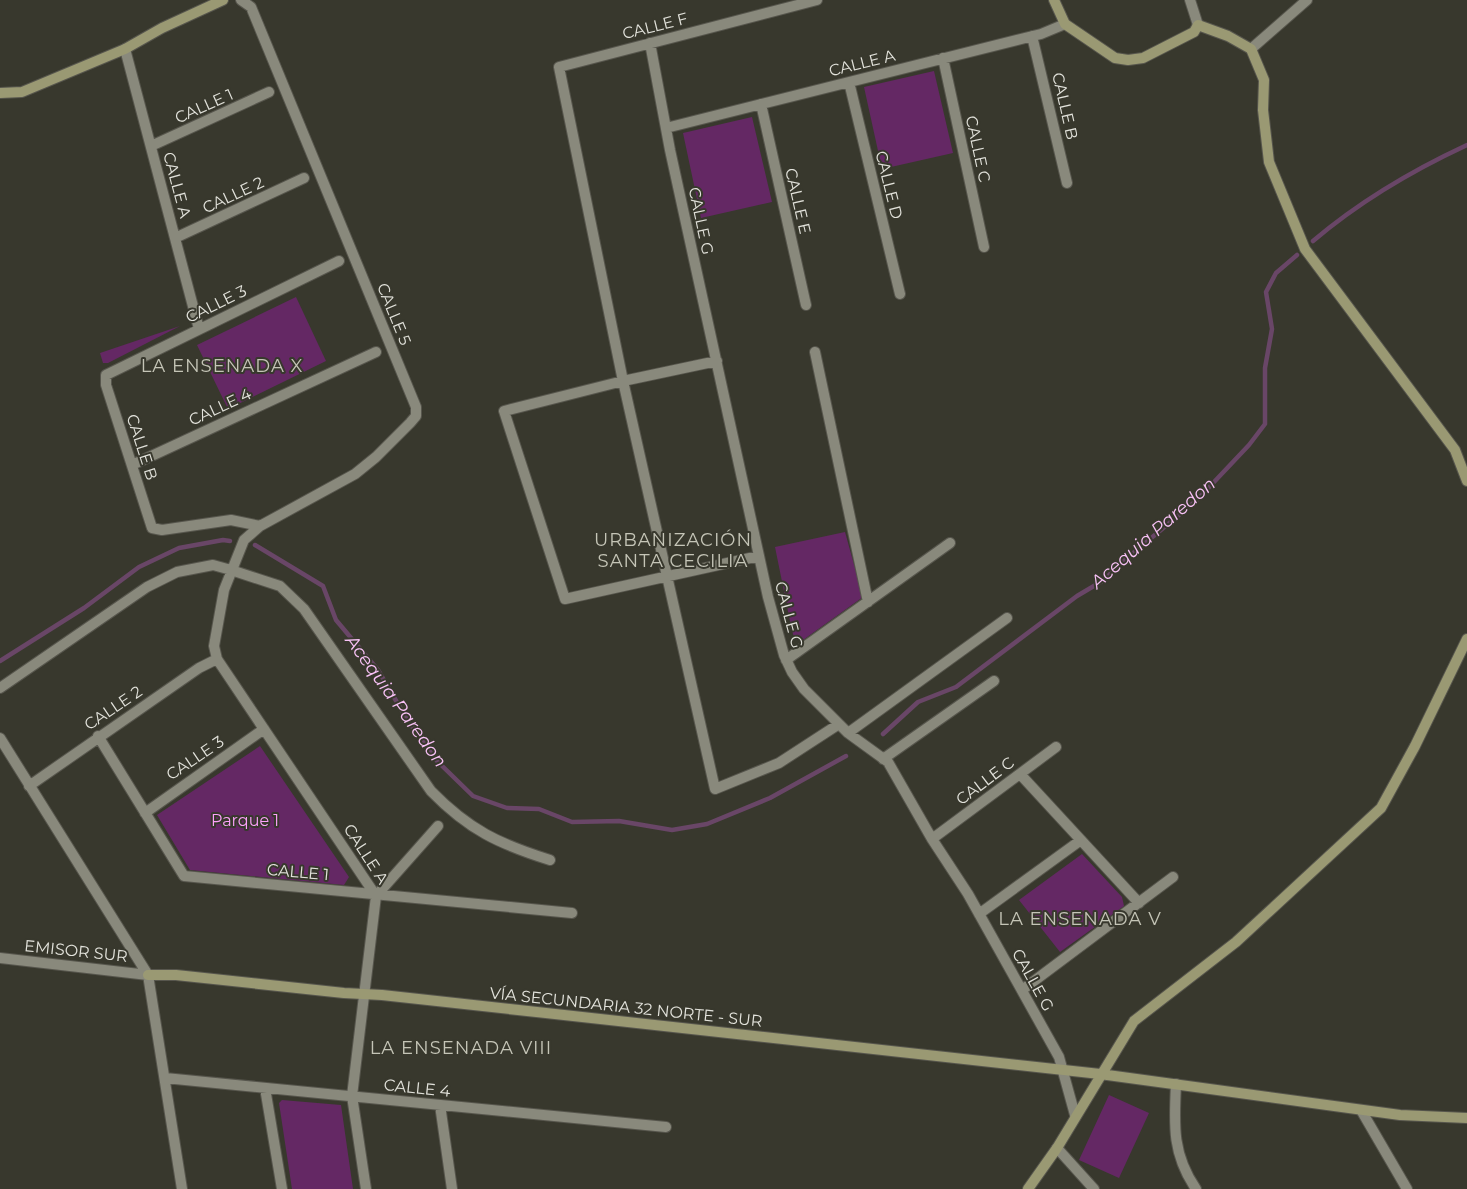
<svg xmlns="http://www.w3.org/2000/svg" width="1467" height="1189" viewBox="0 0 1467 1189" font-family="Montserrat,sans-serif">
  <rect width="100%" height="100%" fill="#38382d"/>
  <path fill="#642864" d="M934,71l19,82 -71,16 -18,-82z
    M752,117l20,85 -71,16 -18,-85z
    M296,297l30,64 -98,48 -31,-64z
    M180,326l-72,37h-5l-3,-10z
    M845,532l18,65 -60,43h-8l-3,-9 -17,-84z
    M260,746l89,131 -5,8 -154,-15 -33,-55z
    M1082,854l40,43 2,9 -64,46 -41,-52z
    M1109,1095l40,18 -30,65 -40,-18z
    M282,1100l59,5 12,84h-61l-13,-86z"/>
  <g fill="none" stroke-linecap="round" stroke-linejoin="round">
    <path stroke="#694667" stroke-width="4.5" d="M1313,241c47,-40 98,-70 154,-96
      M255,545l68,41 13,34 42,50 30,51 29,40 36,35 34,12 32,1 33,13 47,-1 53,9 35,-6 63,-26 76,-42
      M0,661l84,-53 55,-41 40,-19 44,-8 7,1
      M883,734l35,-32 38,-15 121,-91 27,-16 16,-16 77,-64 52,-55 16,-21v-56l7,-39 -6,-37 10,-19 21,-18"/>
    <defs>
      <path id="street" d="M241,0l10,7 165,400v9l-6,7 -34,34 -21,17 -95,52 -16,14 -20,50 -10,56 3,13 159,237 -24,200 14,93
        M817,0l-258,67 64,314 92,408 64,-26 60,-39
        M1190,0l8,25
        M1032,36l35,147
        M650,43l20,107 98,447 16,58 8,17 12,17 44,44 40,29 44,77 36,55 91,163 16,58
        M125,49l74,280
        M1251,49l56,-49
        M943,58l41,189
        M849,82l51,212
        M761,104l45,201
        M666,128l375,-94 24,-10
        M151,146l118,-54
        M175,238l129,-60
        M815,352l53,250
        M717,361l-94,20 -119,30 61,188 194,-43
        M132,465l244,-113
        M260,526l-29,-6 -69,10 -10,-2 -46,-143v-10l233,-114
        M786,660l164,-117
        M0,688l147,-101 30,-15 36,-7 18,5 49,16 24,23 127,182c38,39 68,53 119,69
        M848,733l159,-115
        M98,736l86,140 388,37
        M0,738l148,237 34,214
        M883,759l111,-78
        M1020,774l119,129
        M29,786l170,-118 18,-9
        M145,813l119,-84
        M932,839l124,-92
        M376,896l62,-70
        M979,914l102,-74
        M0,958l148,17
        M1022,990l151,-113
        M165,1078l501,49
        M1176,1084c-2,41 -4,70 20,105
        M265,1088l17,101
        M440,1105l12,84
        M1361,1110l46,79
        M1057,1148l37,41"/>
      <path id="secondary" d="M1054,0l11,24 50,34 13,2 15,-2 51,-26 4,-7 30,11 23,13 13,31 -1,30 6,52 36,87 150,201 12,31
        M0,93l22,-1 103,-43 37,-21 61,-28
        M148,975h28l168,18 38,2 718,79 300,41 67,3
        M1028,1189l29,-41 77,-127 102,-79 145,-134 34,-62 52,-107"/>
    </defs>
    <use href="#street" stroke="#57564d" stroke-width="12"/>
    <use href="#secondary" stroke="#57564d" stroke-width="12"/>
    <use href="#street" stroke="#89897c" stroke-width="10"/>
    <use href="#secondary" stroke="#9a9973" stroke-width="10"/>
  </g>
  <g text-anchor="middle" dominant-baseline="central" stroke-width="4" stroke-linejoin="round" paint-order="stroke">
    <g font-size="16" fill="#e3e3dc" stroke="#38382d">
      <text transform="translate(655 26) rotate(-14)">CALLE F</text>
      <text transform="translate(862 63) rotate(-14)">CALLE A</text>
      <text transform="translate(204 106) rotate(-24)">CALLE 1</text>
      <text transform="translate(1065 106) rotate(77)">CALLE B</text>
      <text transform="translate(978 149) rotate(78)">CALLE C</text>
      <text transform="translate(177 185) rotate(75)">CALLE A</text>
      <text transform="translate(889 185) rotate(76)">CALLE D</text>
      <text transform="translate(233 195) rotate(-25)">CALLE 2</text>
      <text transform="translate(798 201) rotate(77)">CALLE E</text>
      <text transform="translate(701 221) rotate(78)">CALLE G</text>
      <text transform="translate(216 304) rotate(-26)">CALLE 3</text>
      <text transform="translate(394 314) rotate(68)">CALLE 5</text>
      <text transform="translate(220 407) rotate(-25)">CALLE 4</text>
      <text transform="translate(142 447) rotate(72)">CALLE B</text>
      <text transform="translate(789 615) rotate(75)">CALLE G</text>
      <text transform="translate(113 708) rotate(-34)">CALLE 2</text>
      <text transform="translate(195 758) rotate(-34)">CALLE 3</text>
      <text transform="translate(985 781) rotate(-37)">CALLE C</text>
      <text transform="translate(366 854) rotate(57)">CALLE A</text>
      <text transform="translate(298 872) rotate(5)">CALLE 1</text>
      <text transform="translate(76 951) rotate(6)">EMISOR SUR</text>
      <text transform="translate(1033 980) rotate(61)">CALLE G</text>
      <text transform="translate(626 1007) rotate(6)">VÍA SECUNDARIA 32 NORTE - SUR</text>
      <text transform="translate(417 1088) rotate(6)">CALLE 4</text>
    </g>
    <g font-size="16" fill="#fda1fb" stroke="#38382d">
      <text x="245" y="820">Parque 1</text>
    </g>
    <g font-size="18" letter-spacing="1" fill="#c5c5b7" stroke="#38382d">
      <text x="222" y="366">LA ENSENADA X</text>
      <text x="673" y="540">URBANIZACIÓN<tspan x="673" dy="21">SANTA CECILIA</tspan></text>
      <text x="1080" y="919">LA ENSENADA V</text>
      <text x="461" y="1048">LA ENSENADA VIII</text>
    </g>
    <g font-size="18" font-style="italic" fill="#f9c2f7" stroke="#38382d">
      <text transform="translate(1153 533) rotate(-41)">Acequia Paredon</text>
      <text transform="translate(396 701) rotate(54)">Acequia Paredon</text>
    </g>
  </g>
</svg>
